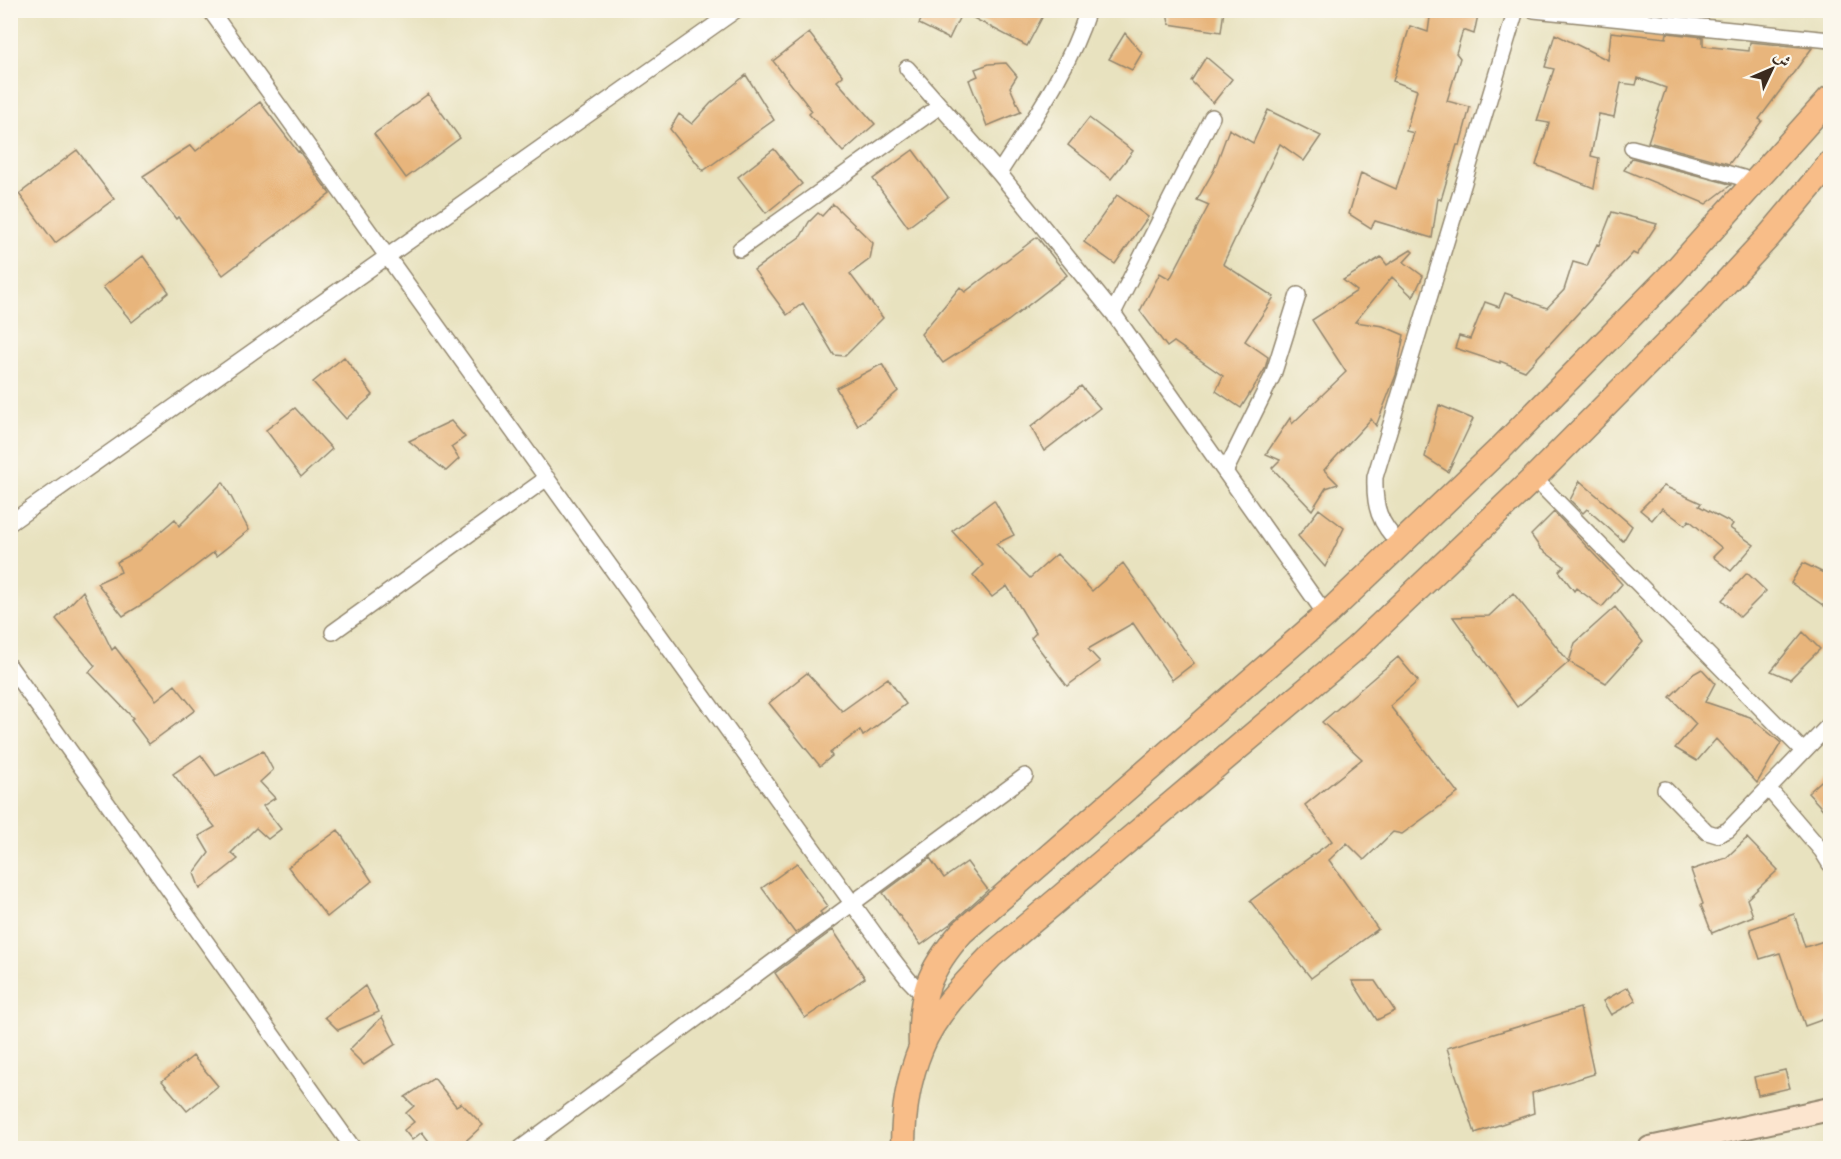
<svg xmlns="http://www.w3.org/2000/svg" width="1841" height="1159" viewBox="0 0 1841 1159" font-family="'Gentium Book Plus',Amiri,serif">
  <rect width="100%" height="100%" fill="#fbf7ec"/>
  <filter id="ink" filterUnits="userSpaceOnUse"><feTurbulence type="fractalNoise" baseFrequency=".0167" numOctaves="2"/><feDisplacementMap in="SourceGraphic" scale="12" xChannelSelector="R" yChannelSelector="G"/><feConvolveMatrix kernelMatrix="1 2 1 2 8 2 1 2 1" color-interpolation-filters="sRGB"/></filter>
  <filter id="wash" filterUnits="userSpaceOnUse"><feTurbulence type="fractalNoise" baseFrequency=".008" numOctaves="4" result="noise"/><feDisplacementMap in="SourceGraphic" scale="24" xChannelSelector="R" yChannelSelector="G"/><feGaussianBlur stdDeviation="1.35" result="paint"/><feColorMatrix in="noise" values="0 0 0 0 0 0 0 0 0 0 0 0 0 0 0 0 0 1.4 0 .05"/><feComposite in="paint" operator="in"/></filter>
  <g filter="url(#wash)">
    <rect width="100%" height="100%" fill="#e8e2bf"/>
    <g id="blocks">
      <path fill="#e8b57b" d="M926,10h120l-19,36 -65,-34 -13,27 -30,-15z
        M1167,10h57l-3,22 -52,-8z
        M1431,10h48l-5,24 -11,-4 -7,23 4,5 -13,43 23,6 -10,38h-3l-16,55 -3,-2 -6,40 -57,-17 -4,7 -22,-14 12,-41 35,16 18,-56 -8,-2 11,-41 -24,-9 17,-55 18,6z
        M1611,32l55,6 1,-5 36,4v9l46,5 1,-9 62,6 -53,71 3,2 -33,43 -81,-22 18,-54 -28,-10 -2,7 -15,-2 -7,34 -15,-3 -8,42 8,2 -5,30 -58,-23 13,-42 -12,-2 17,-52 -9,-2 10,-33 53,26z
        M809,33l34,43 -6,5 38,43 -32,28 -34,-38 3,-3 -39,-50z
        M1125,33l17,20 -10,17 -23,-11z
        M1206,57l26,22 -19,24 -22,-22z
        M1006,63l11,13 -7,11 11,25 -34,14 -18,-46 9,-4 -3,-7 14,-5z
        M746,75l28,45 -71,51 -33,-42 9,-15 13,10 19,-21z
        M428,94l32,44 -54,40 -32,-44z
        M260,102l38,50 1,-1 31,43 -107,81 -45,-58 -2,2 -33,-43 48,-31 5,6z
        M1268,110l53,26 -17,25 -24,-17 -57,120 51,33 -29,44 23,16 -3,12 -24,39 -25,-17 7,-15 -49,-34 -7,5 -27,-36 20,-38 10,6 39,-74 -12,-5 17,-30 15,-41 24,14z
        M1089,118l44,33 -22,28 -43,-34z
        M774,149l28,35 -36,29 -28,-36z
        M77,150l37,49 -59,44 -36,-49z
        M913,150l35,47 -40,30 -35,-48z
        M1632,158l94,25 5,2 -25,19 -82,-34z
        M1117,195l31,22 -33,47 -31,-22z
        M833,204l40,39 -3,16 -20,15 33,44 -38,38 -11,-1 -31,-52 -16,12 -33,-45 47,-34 8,-14 9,-9 4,3z
        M1612,212l45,12 -20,31 -4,-2 -108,118 -25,-10v2l-45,-15 4,-12 11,3 15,-37 14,5 6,-14 42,15 17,-18 9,-28 14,4 10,-22 2,1z
        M1037,237l30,38 -59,46 -65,42 -22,-29 39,-47 5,5z
        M1411,250l2,2 -9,10 19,14 -10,21 -21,-20 -37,45 28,4 21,9 -8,40 -20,51 -5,-7 -47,51 14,14 -12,4 -14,22 -40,-42 8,-8 -14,-6 24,-36 2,6 54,-52 -34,-52 45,-29 -14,-11 38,-23 6,8z
        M143,256l26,36 -37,30 -29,-35z
        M344,357l29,38 -27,24 -33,-37z
        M882,364l16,27 -40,35 -22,-38z
        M1081,386l19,22 -56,43 -13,-24z
        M1439,405l34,14 -25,53 -23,-15z
        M295,408l37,41 -31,28 -35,-47z
        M451,421l14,16 -14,10 8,12 -13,12 -37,-30z
        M1580,481l52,45 -9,15 -36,-32 -4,4 -13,-13z
        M223,482l26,48 -33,26 -2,-4 -55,42 -36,22 -26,-33 24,-11 -4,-10 21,-11 37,-32 4,7z
        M1664,486l37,17 -2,3 34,18 -3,4 24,17 -23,26 -18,-14 9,-9 -33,-28 -4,5 -23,-17 -10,12 -12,-10z
        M994,500l20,35 -18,9 34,34 27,-24 35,37 31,-28 71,100 -22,17 -39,-57 -45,26 12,13 -33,24 -36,-48 5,-5 -29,-47 -15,11 -19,-22 10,-10 -31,-34z
        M1319,509l25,19 -19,39 -27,-31z
        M1554,512l68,72 -20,23 -26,-19 -2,3 -15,-20 5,-5 -23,-17 -10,-14z
        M1803,563l27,13v34l-39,-27z
        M1747,573l19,18 -26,26 -18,-17z
        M83,591l29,59 3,-3 41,53 19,-15 20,25 -46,34 -18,-24 2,-2 -44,-46 6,-6 -39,-47z
        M1513,593l56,69 -52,45 -64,-90 36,-1z
        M1615,607l28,35 -37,41 -37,-21 6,-19z
        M1803,632l17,17 -30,30 -19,-8z
        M1398,657l20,24 -28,25 68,87 -56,41 -9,-2 -29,28 -17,-17 -18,17 49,69 -67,49 -61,-77 82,-60 -27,-36 57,-46 -40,-37z
        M1702,669l13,14 -10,19 45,15 31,26 -24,40 -41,-44 -19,22 -22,-13 21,-24 -26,-27 23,-23z
        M807,673l35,38 46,-33 18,26 -43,32 -3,-6 -30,23 2,3 -12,10 -51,-63z
        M263,751l10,19 -13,12 15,16 -12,8 18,23 -13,10 -12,-11 -25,25 7,6 -38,30 -6,-16 15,-20 -10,-17 16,-9 -42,-53 28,-19 15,21z
        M1830,773v44l-22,-24z
        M338,830l34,51 -45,36 -39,-50z
        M1747,838l31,32 -31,29 6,17 -41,17 -11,-28 2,-1 -12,-34 35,-12z
        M930,858l14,20 23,-16 21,28 -38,34 -29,21 -38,-52z
        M797,863l31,43 -8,6 2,2 -27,19 -33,-45z
        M1794,914l11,33 25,-8v78l-25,9 -25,-73 -20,6 -10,-30z
        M833,930l32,48 -60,40 -30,-45z
        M1352,981h23l20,30 -18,9z
        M365,986l14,26 -41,18 -13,-13z
        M1628,987l8,14 -25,14 -8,-14z
        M1580,1008l14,66 -62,19 2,20 -59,20 -28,-85z
        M382,1017l14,27 -32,21 -15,-15z
        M193,1056l25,30 -31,25 -25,-30z
        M1785,1070l5,18 -32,7 -4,-18z
        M434,1078l22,28 5,-3 22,22 -26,24h-22l-13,-17 -10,8 -8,-10 10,-8 -8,-9 8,-7 -9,-9z"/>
    </g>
  </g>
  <g filter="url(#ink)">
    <use href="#blocks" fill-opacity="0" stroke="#92866e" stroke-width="1.5"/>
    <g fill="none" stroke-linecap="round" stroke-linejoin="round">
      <defs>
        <path id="street" d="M210,10l681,947 17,22 21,22
          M1534,10l296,30
          M907,68l92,105 114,140 213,302
          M1632,148l97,26 14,4 11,8
          M999,173c33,-52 70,-103 89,-163
          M740,249l200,-143
          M1113,313l99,-196
          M1225,472l48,-97 25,-80
          M1534,478l269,273
          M10,523l726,-513
          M1400,544c-21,-21 -26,-37 -25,-67l141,-467
          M333,632l214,-154
          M10,667l343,481
          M1768,788l54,63 8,13
          M1665,789l42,43 10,3 11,-5 102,-106
          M521,1148l504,-372"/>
        <path id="secondary" d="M1650,1148l180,-39"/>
        <path id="primary" d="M921,1047c-2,-50 7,-77 41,-115l364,-317 177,-169 171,-174 156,-174
          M903,1148c0,-33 5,-69 18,-100 13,-33 45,-66 70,-92l365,-308 178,-170 173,-175 62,-67 61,-73"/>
      </defs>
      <use href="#street" stroke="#92866e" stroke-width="18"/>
      <use href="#secondary" stroke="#92866e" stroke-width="26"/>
      <use href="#primary" stroke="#92866e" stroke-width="27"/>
      <use href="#street" stroke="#fff" stroke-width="15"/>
      <use href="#secondary" stroke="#fce5cf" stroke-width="22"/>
      <use href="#primary" stroke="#f8bd88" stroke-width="24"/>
    </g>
  </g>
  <rect width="1841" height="1159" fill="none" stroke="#fbf7ec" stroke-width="36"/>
  <g transform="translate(1772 69) rotate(46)" stroke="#fbf7ec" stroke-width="4.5" paint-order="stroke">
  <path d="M0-4.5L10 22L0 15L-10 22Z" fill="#3b2a1e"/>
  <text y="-9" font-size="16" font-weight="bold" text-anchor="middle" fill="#3b2a1e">ش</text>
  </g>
</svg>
